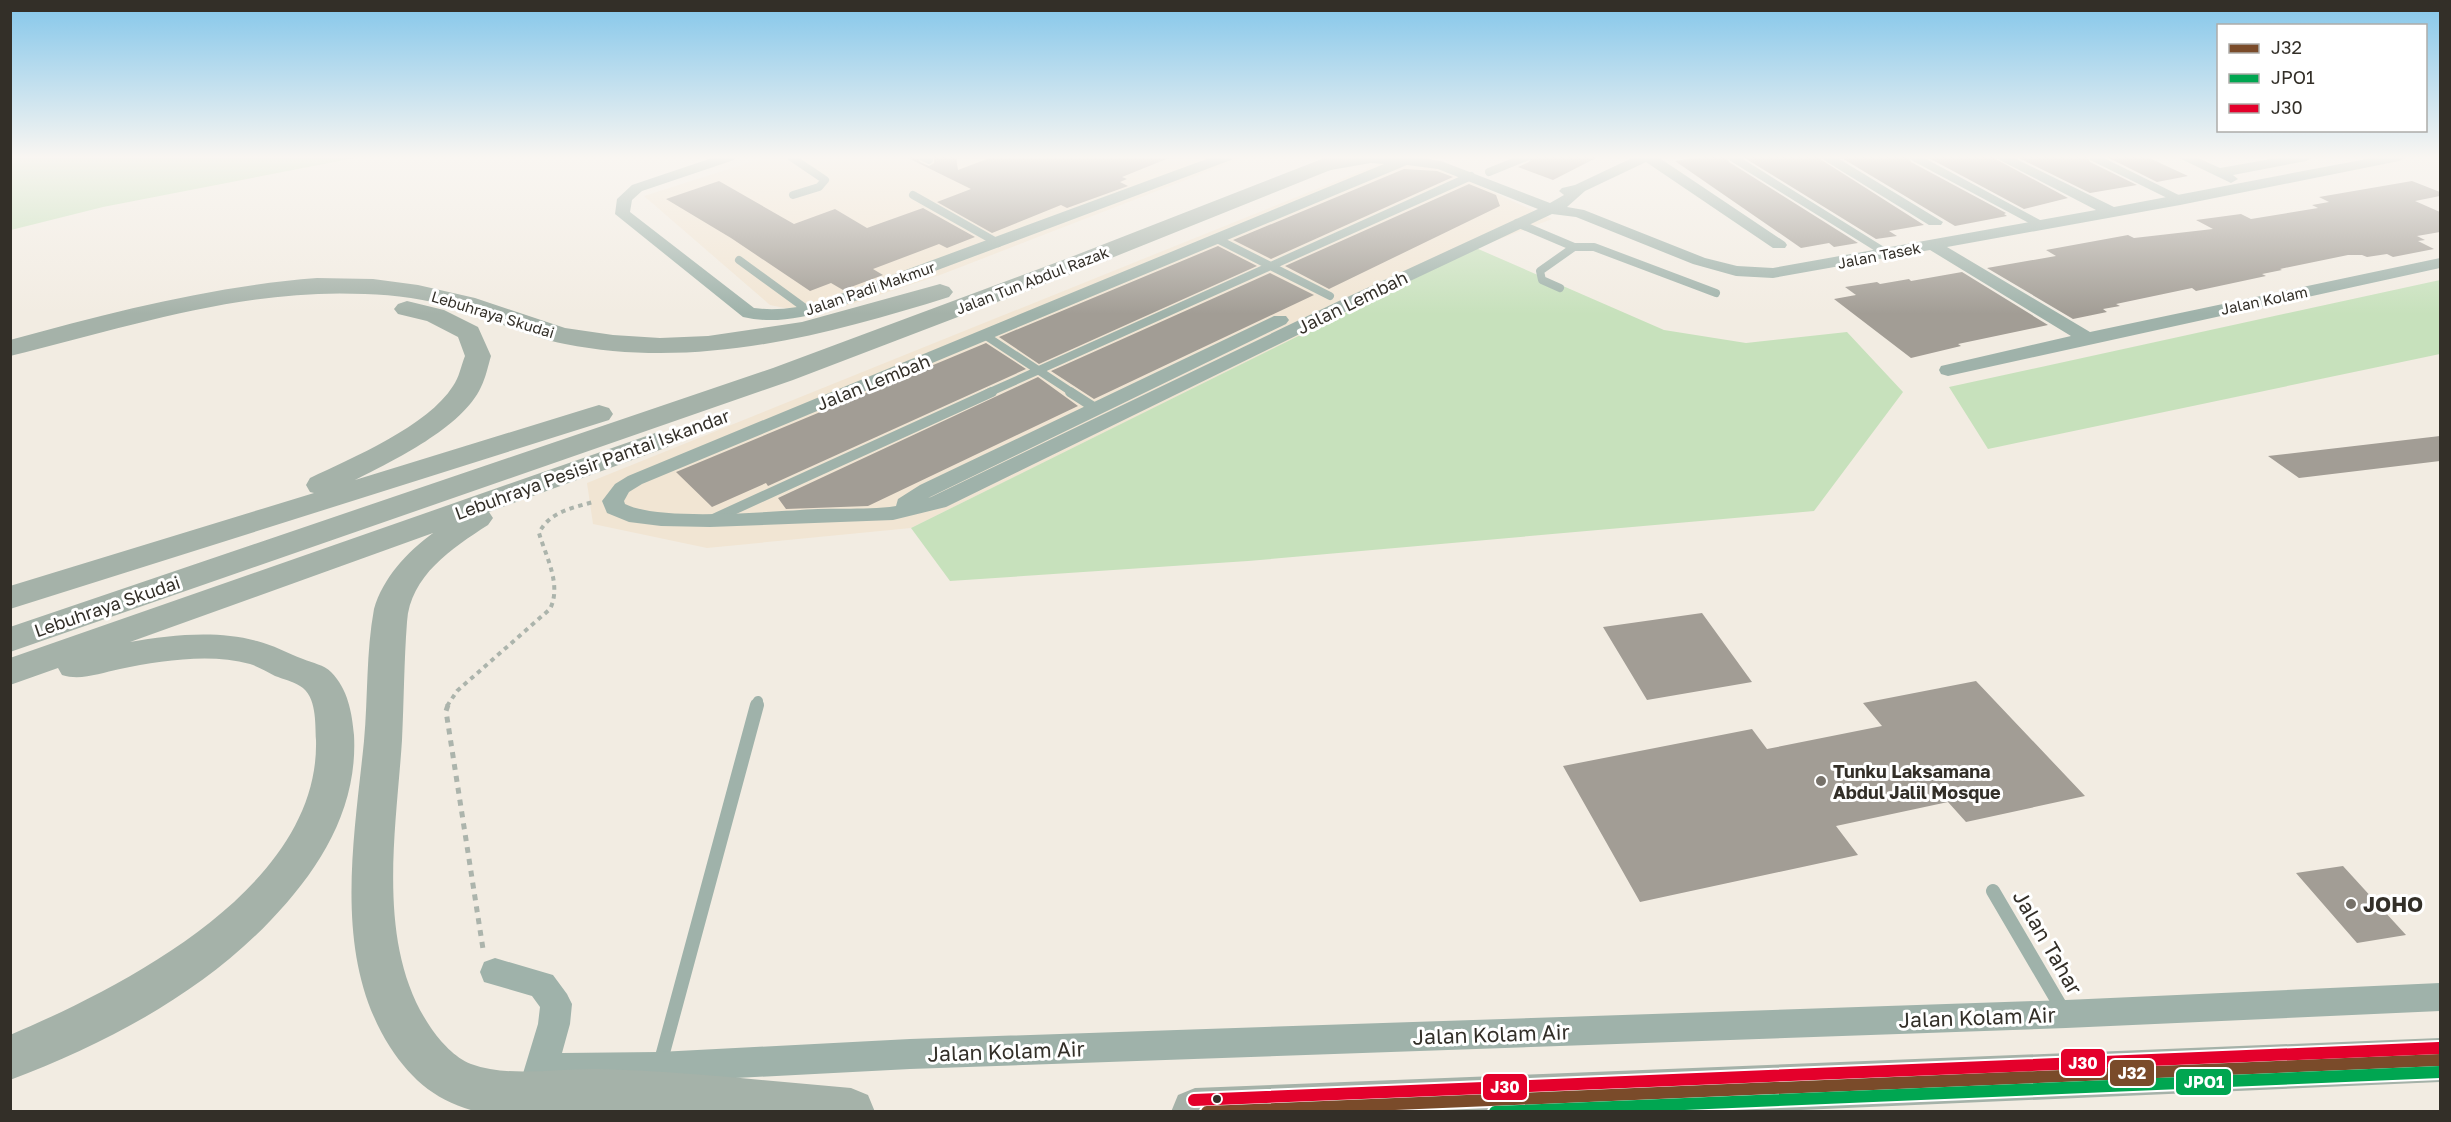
<svg xmlns="http://www.w3.org/2000/svg" width="2451" height="1122" viewBox="0 0 2451 1122" font-family="'Golos Text',sans-serif">
  <rect width="100%" height="100%" fill="#f2ece2"/>
  <path fill="#f1e5d3" d="M766,157h479l-305,118 -122,40 -48,-10 -126,-109z
    M1396,157h20l136,62 -76,29 -565,280 -204,20 -114,-24 -6,-41z"/>
  <path fill="#c7e1bc" d="M11,157h349l-257,50 -92,23z
    M1476,248l188,82 82,13 101,-11 56,60 -89,119 -566,50 -298,20 -39,-53z
    M2440,280v74l-452,95 -39,-62z"/>
  <path fill="#a29d95" d="M906,157h11l3,5 9,4 5,-3v-6h22l2,13 34,-13 177,1 -47,19 5,2 -7,3 8,4 -61,22 -6,-3 -69,28 -55,-31 34,-13z
    M1532,157h66l-45,23 -35,-13 11,-5z
    M1701,157h25l3,5 129,81 -24,4 -5,-4 -28,5 -126,-87z
    M1743,157h74l107,68 -35,6 8,5 -21,3z
    M1840,157h68l3,5 95,51 -2,1 3,2 -52,10z
    M1927,157h65l76,41 -44,11z
    M2017,157h70l3,5 47,23 -47,8z
    M2107,157h40l41,19 -31,6z
    M1404,169l33,2 16,6 -182,82 -38,-19z
    M719,181l75,43 41,-15 32,19 56,-20 52,29 -28,11 -8,-4 -66,25 10,6 -40,15 -12,-7 -21,8 -79,-53 -65,-39z
    M2412,181l28,11v4l-25,5 25,11v20l-23,4 8,4 -7,1 16,8 -41,8 -6,-3 -20,3 -5,-2h-14l-68,14 2,1 -20,4 4,2 -70,15 -4,-3 -76,16 4,2 -17,3 4,3 -34,7 -86,-51 69,-12 -10,-6 82,-15 6,3 79,-9 -17,-9 45,-6 10,5 67,-11 -6,-3 17,-3 -10,-5z
    M1469,184l27,11 4,11 -171,83 -44,-23z
    M1218,246l39,20 -218,98 -40,-27z
    M1962,272l86,53 -90,19 3,2 -50,12 -77,-59 22,-4 -11,-8 32,-5 3,2 29,-5 2,2z
    M1270,273l44,22 -220,104 -43,-28z
    M986,343l40,26 -258,117 -2,-3 -54,24 -36,-35z
    M1038,377l40,29 -210,100 -82,3 -8,-11z
    M2440,436v25l-141,17 -31,-22z
    M1702,613l50,69 -105,18 -44,-73z
    M1976,681l109,115 -119,26 -18,-20 -112,24 22,29 -218,47 -77,-136 189,-37 15,20 115,-23 -19,-23z
    M2343,866l63,69 -49,8 -61,-70z"/>
  <g fill="none" stroke-linecap="round" stroke-linejoin="round">
    <path stroke="#acb4ac" stroke-width="4" stroke-dasharray="4.5 4.5" stroke-linecap="butt" d="M447,706l10,-15 93,-82c12,-24 -4,-52 -11,-76 10,-21 33,-25 54,-31"/>
    <path stroke="#acb4ac" stroke-width="5" stroke-dasharray="6 6" stroke-linecap="butt" d="M448,705l-2,6 37,238"/>
    <path stroke="#9fb2aa" stroke-width="8" d="M791,157l34,23 -6,7 -26,8
      M923,157l6,3
      M1732,157l154,96
      M1914,157l127,68
      M2093,157l87,43
      M1489,172l37,-15
      M913,195l85,48
      M1517,223l57,24 -34,24 2,9 18,8
      M1217,239l113,57
      M1574,247h20l122,46
      M739,260l70,51
      M986,336l87,57
      M988,393l483,-217"/>
    <path stroke="#9fb2aa" stroke-width="10" d="M1070,392l25,16
      M711,520l281,-128
      M757,706l1,-5"/>
    <path stroke="#9fb2aa" stroke-width="14" d="M1993,891l71,121
      M660,1064l97,-359"/>
    <path fill="#9fb2aa" fill-rule="evenodd" d="M715,157h21l-2,3 -92,31 -10,9 -2,12 124,96c22,3 44,0 65,-6l393,-145h21l-2,3 -400,150c-29,8 -59,14 -88,7l-128,-103 2,-15 15,-14z
      M1357,157h58l26,4 109,42 14,-8 -5,-4 3,-3 13,-3 59,-28h24l127,85 2,3 -2,3h-12l-127,-86 -61,29 -18,16 17,3 121,48 32,8 36,2 323,-58 -102,-53h18l102,50 263,-50h29l-7,4 -219,44 -233,42 143,85 350,-74v10l-492,108 -7,-2 -2,-4 2,-4 130,-30 -141,-86 -157,28 -37,-2 -43,-12 -117,-47 -24,-3 -199,94 -407,199 -53,13 -183,7 -49,-1 -32,-4 -22,-9 -5,-12 13,-17 13,-8 756,-312 -13,-1 -46,8 -7,-4 2,-3zM1407,165l31,4 100,40 -197,91 -410,197 -3,1 358,-174 3,-4 -3,-4h-12l-354,169 -22,14 -2,7c-25,4 -53,2 -78,3 -45,2 -157,13 -193,-5l-1,-3 5,-9 13,-8z
      M1819,157h17l107,65 -2,3h-12z
      M2177,157h19l24,11 62,-11h31l-7,4 -73,14 5,4 -7,4z
      M495,958l58,17 14,19 5,10 -2,20 -8,29 97,-1 251,-13 1156,-39 374,-17v28l-374,17 -1156,41 -251,13 -107,1 -3,8 -12,5 -12,-5 -4,-11 17,-56 2,-17 -8,-11 -48,-14 -4,-10 4,-10z"/>
    <path fill="#a5b2a9" fill-rule="evenodd" d="M1327,157h29l-3,4 -264,106 -296,113 -783,272v-25l763,-259 298,-111z
      M317,278l56,1 45,6 57,13 90,30 48,7 47,3 48,-2 94,-14 138,-38 9,3 4,5 -4,5c-125,39 -253,73 -384,47 -38,-7 -73,-25 -109,-36 -29,-9 -61,-13 -91,-14 -122,-6 -237,33 -355,62v-16c102,-28 202,-54 307,-62z
      M407,301l37,9 34,17 13,29c-3,10 -5,21 -10,31 -18,40 -88,74 -126,93l234,-72 10,-3 10,3 4,6 -4,6 -599,189v-23l304,-93 -4,-1 -4,-7 4,-7c42,-20 118,-52 143,-92 6,-8 8,-20 12,-30l-7,-19 -31,-16 -29,-7 -4,-5 4,-5z
      M658,432l10,3 5,6 -5,6 -179,65 4,6 -5,7c-36,23 -78,51 -81,97 -3,39 -3,79 -5,118 -6,93 -27,206 29,288 9,13 24,30 40,36 39,14 86,4 127,5 84,2 169,12 253,19l17,7 7,17h-396c-40,-9 -67,-31 -89,-65 -58,-91 -36,-206 -26,-306 4,-44 2,-89 10,-132 9,-31 33,-57 59,-76l-303,109c41,-7 86,-12 127,-1 16,4 30,12 46,18 10,4 21,6 28,13 17,17 21,41 23,63 4,73 -34,134 -83,185 -70,74 -166,124 -261,160v-45c115,-49 310,-148 306,-295 -1,-17 1,-44 -16,-54 -8,-5 -17,-7 -25,-10 -8,-4 -16,-9 -25,-12 -41,-11 -90,-3 -130,5 -20,4 -39,12 -58,6l-4,-7 -48,17v-27z
      M2440,1038v44l-683,30h-586l7,-17 17,-7z"/>
    <defs>
      <path id="bus-1" d="M1207,1112l1233,-52"/>
      <path id="bus-2" d="M1495,1112l945,-40"/>
      <path id="bus-3" d="M1194,1100l1245,-52"/>
    </defs>
    <use href="#bus-1" stroke="#fff" stroke-width="16"/>
    <use href="#bus-2" stroke="#fff" stroke-width="16"/>
    <use href="#bus-3" stroke="#fff" stroke-width="16"/>
    <use href="#bus-1" stroke="#7a4b2a" stroke-width="12"/>
    <use href="#bus-2" stroke="#00a651" stroke-width="12"/>
    <use href="#bus-3" stroke="#e4002b" stroke-width="12"/>
  </g>
  <linearGradient id="sky" x2="0" y2="1"><stop stop-color="#83c6ea"/><stop offset="0.5" stop-color="#f9f6f2"/><stop offset="1" stop-color="#f9f6f2" stop-opacity="0"/></linearGradient>
  <rect width="2451" height="314" fill="url(#sky)"/>
  <g fill="#767169" stroke="#fff" stroke-width="2">
    <circle cx="1821" cy="781" r="6"/>
    <circle cx="2351" cy="904" r="6"/>
  </g>
  <circle fill="#332f28" stroke="#fff" stroke-width="2" cx="1217" cy="1099" r="5"/>
  <g text-anchor="middle" dominant-baseline="central" stroke-width="6" stroke-linejoin="round" paint-order="stroke">
    <g font-size="15" fill="#332f28" stroke="#fff">
      <text transform="translate(1879 255) rotate(-11)">Jalan Tasek</text>
      <text transform="translate(1032 280) rotate(-21)">Jalan Tun Abdul Razak</text>
      <text transform="translate(870 288) rotate(-19)">Jalan Padi Makmur</text>
      <text transform="translate(2264 300) rotate(-12)">Jalan Kolam</text>
      <text transform="translate(493 314) rotate(17)">Lebuhraya Skudai</text>
    </g>
    <g font-size="18" fill="#332f28" stroke="#fff">
      <text transform="translate(1352 302) rotate(-26)">Jalan Lembah</text>
      <text transform="translate(873 382) rotate(-22)">Jalan Lembah</text>
      <text transform="translate(592 464) rotate(-20)">Lebuhraya Pesisir Pantai Iskandar</text>
      <text transform="translate(107 606) rotate(-19)">Lebuhraya Skudai</text>
    </g>
    <g font-size="18" font-weight="bold" fill="#332f28" stroke="#fff" text-anchor="start">
      <text x="1833" y="771">Tunku Laksamana<tspan x="1833" dy="21">Abdul Jalil Mosque</tspan></text>
    </g>
    <g font-size="21" font-weight="bold" fill="#332f28" stroke="#fff" text-anchor="start">
      <text x="2363" y="904">JOHO</text>
    </g>
    <g font-size="21" fill="#332f28" stroke="#fff">
      <text transform="translate(2048 942) rotate(60)">Jalan Tahar</text>
      <text transform="translate(1977 1017) rotate(-2)">Jalan Kolam Air</text>
      <text transform="translate(1491 1034) rotate(-2)">Jalan Kolam Air</text>
      <text transform="translate(1006 1051) rotate(-2)">Jalan Kolam Air</text>
    </g>
  </g>
  <g stroke="#fff" stroke-width="2">
    <rect x="2060" y="1048" width="46" height="29" rx="6" fill="#e4002b"/>
    <rect x="2109" y="1059" width="46" height="28" rx="6" fill="#7a4b2a"/>
    <rect x="2175" y="1068" width="57" height="28" rx="6" fill="#00a651"/>
    <rect x="1482" y="1073" width="46" height="28" rx="6" fill="#e4002b"/>
  </g>
  <g font-size="16" text-anchor="middle" font-weight="bold" fill="#fff">
    <text x="2083" y="1069">J30</text>
    <text x="2132" y="1079">J32</text>
    <text x="2204" y="1088">JPO1</text>
    <text x="1505" y="1093">J30</text>
  </g>
  <rect width="2451" height="1122" fill="none" stroke="#332f28" stroke-width="24"/>
  <rect x="2217" y="24" width="210" height="108" fill="#ffffff" stroke="#adaca9" stroke-width="1.5"/>
  <rect x="2229" y="44" width="30" height="9" fill="#7a4b2a" stroke="#adaca9" stroke-width="1.5"/>
  <text x="2271" y="54" font-size="18" fill="#332f28">J32</text>
  <rect x="2229" y="74" width="30" height="9" fill="#00a651" stroke="#adaca9" stroke-width="1.5"/>
  <text x="2271" y="84" font-size="18" fill="#332f28">JPO1</text>
  <rect x="2229" y="104" width="30" height="9" fill="#e4002b" stroke="#adaca9" stroke-width="1.5"/>
  <text x="2271" y="114" font-size="18" fill="#332f28">J30</text>
</svg>
